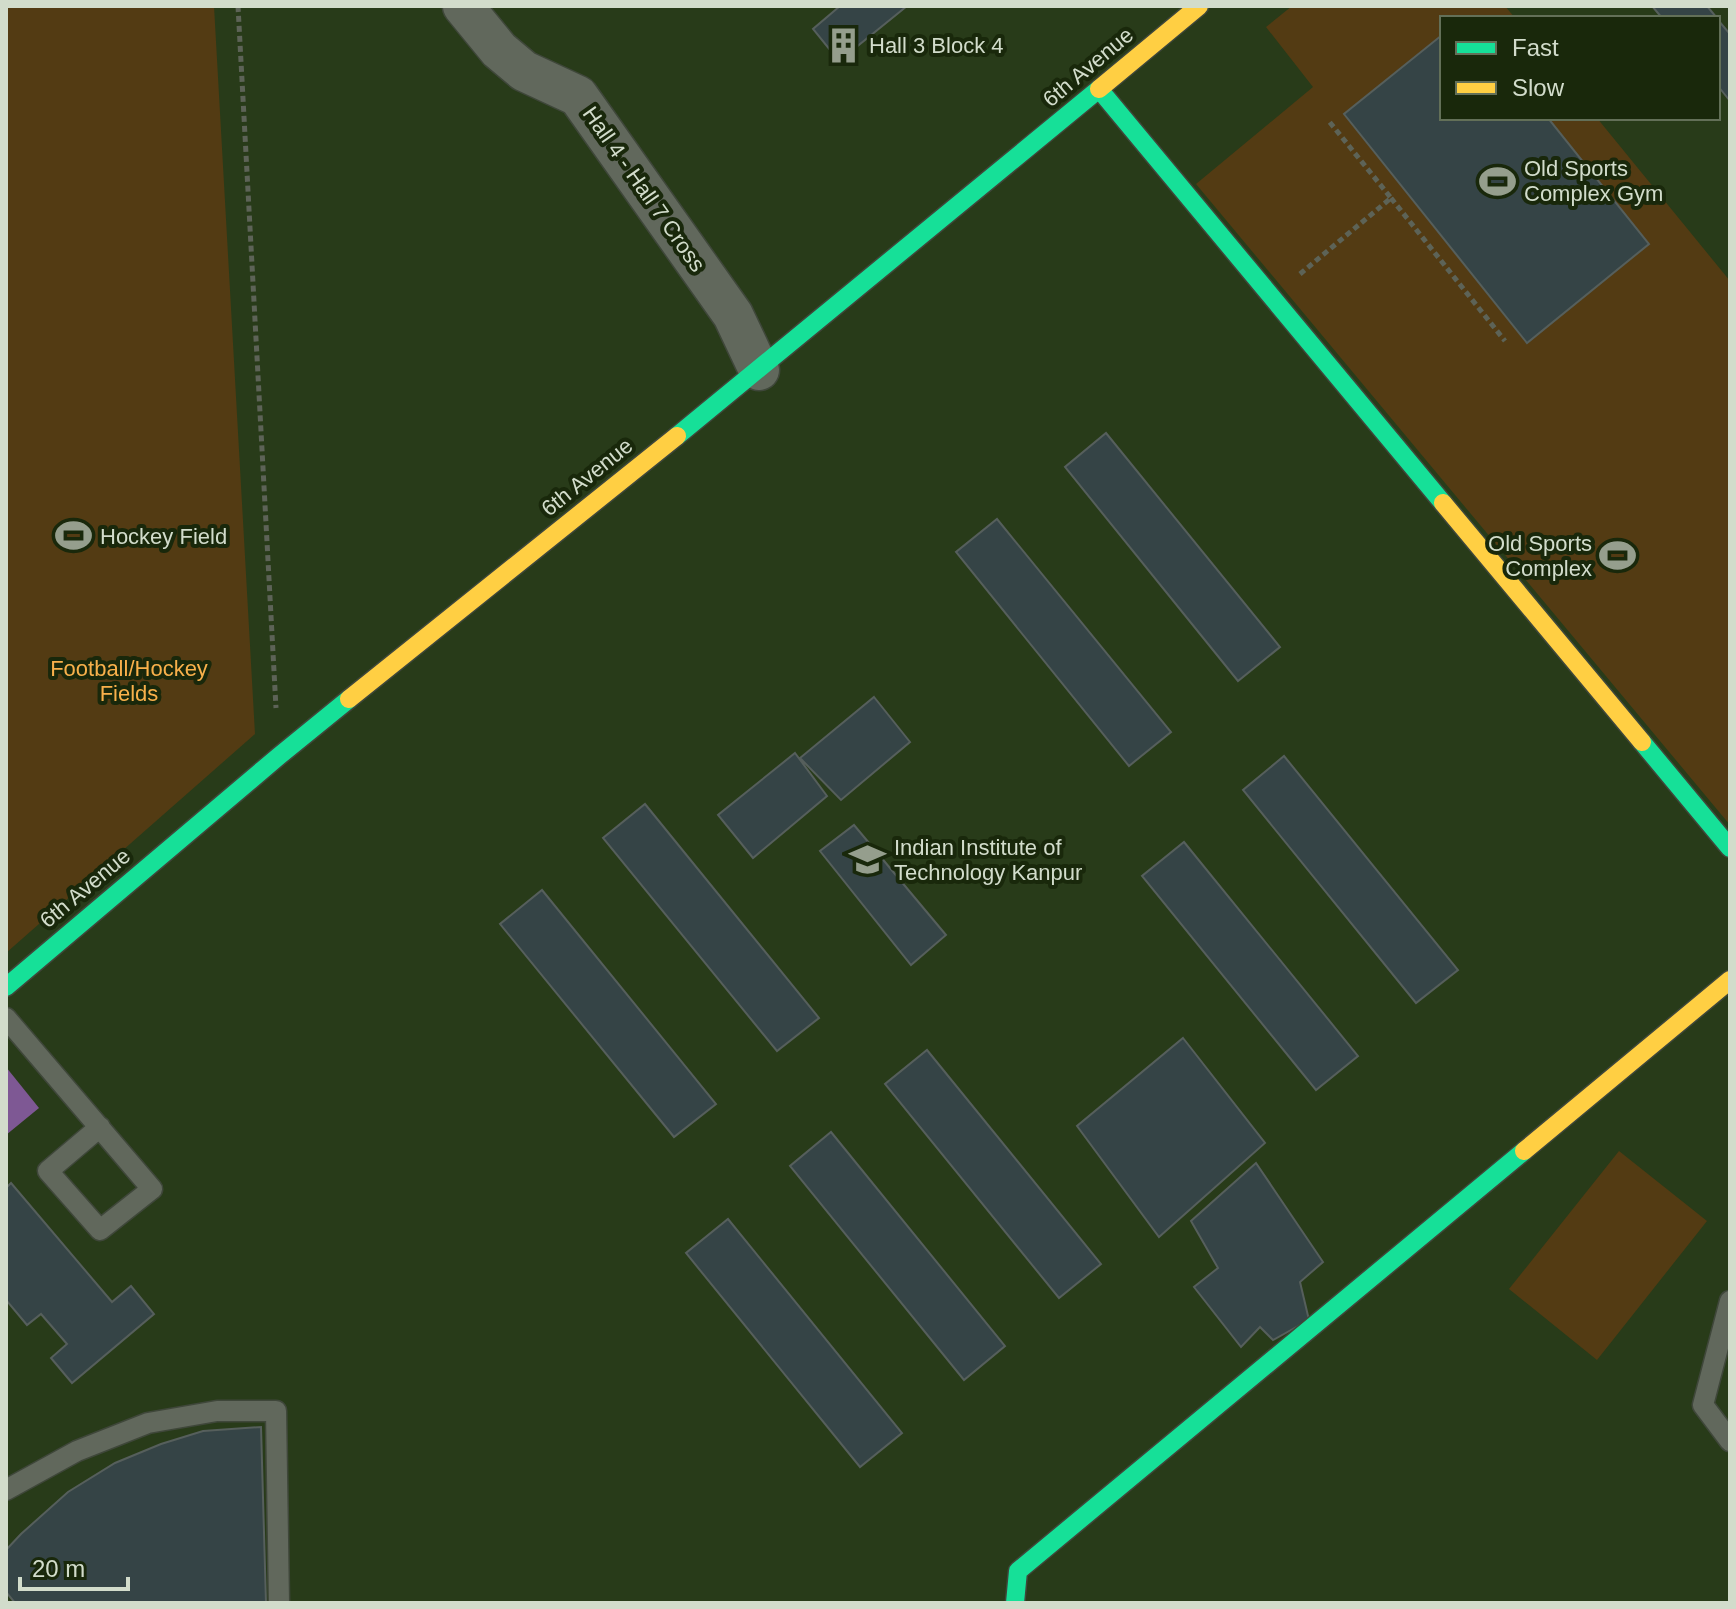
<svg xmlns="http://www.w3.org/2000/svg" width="1736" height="1609" viewBox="0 0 1736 1609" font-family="Helvetica,sans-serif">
  <rect width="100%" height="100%" fill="#232c1b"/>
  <path fill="#283b19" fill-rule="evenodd" d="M6,6h1724v1597h-1724zM1442,18h276v100h-276z"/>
  <path fill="#533b13" d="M6,6h208l41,728 -249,219z
    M1292,6h213l10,12h-73v100h155l133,163v544l-534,-641 117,-97 -47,-60z
    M1619,1151l88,70 -110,139 -88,-71z"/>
  <path fill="#7e5894" d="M6,1067l33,41 -33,27z"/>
  <path fill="#354446" stroke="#565f5c" stroke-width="2" d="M840,6h67l-68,55 -26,-32z
    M1652,6h55l10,12h-55z
    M1718,20l12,14v67l-12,-15z
    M1442,35v83h106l101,126 -122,99 -183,-229z
    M1106,433l174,214 -42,34 -173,-214z
    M997,519l174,213 -42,34 -173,-214z
    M874,697l36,45 -69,58 -41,-42z
    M795,753l32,43 -74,62 -35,-43z
    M1284,756l174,214 -42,33 -173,-213z
    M645,804l174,214 -42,33 -174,-213z
    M854,825l92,110 -35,30 -91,-114z
    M1184,842l174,214 -42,34 -174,-214z
    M542,890l174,214 -42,33 -174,-213z
    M1183,1038l82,105 -106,94 -82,-111z
    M927,1050l174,214 -42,34 -174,-214z
    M831,1132l174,214 -41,34 -174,-214z
    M1256,1163l67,99 -23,20 9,38 -36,20 -13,-13 -19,20 -47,-60 24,-19 -27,-47z
    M11,1183l101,119 19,-16 23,28 -82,69 -21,-25 16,-14 -26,-30 -14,11 -21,-25v-112z
    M728,1219l174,214 -42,34 -174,-214z
    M261,1427l5,176h-251l-9,-11v-42l15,-16 47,-42 47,-29 46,-19 42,-13z"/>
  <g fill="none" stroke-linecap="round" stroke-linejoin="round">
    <defs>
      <path id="lane" d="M6,1018l146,171 -52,41 -52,-59 52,-44
        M1730,1301l-27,104 27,36
        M6,1490l71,-39 71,-28 69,-12h59l3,192"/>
      <path id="street" d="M463,6l36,44 25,21 54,25 155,219 26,55"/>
      <path id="fast" d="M1099,89l344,414
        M677,436l422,-347
        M1642,742l88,106
        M6,987l273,-231 70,-57
        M1015,1603l3,-32 506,-420"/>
      <path id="slow" d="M1099,89l100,-83
        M1443,503l199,239
        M349,699l328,-263
        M1524,1151l206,-171"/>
    </defs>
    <use href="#lane" stroke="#3f473a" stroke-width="23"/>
    <use href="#street" stroke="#3f473a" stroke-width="43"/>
    <use href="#fast" stroke="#3f473a" stroke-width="21"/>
    <use href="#slow" stroke="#3f473a" stroke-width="21"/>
    <path stroke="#5d6357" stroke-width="5" stroke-dasharray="6 4" stroke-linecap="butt" d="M238,6l38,702
      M1391,198l114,143
      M1300,274l91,-76 -63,-78"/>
    <use href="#lane" stroke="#61685c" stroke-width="20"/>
    <use href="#street" stroke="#61685c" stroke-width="40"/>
    <use href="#fast" stroke="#16e098" stroke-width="18"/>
    <use href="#slow" stroke="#ffcf43" stroke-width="18"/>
  </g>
  <defs>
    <symbol id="building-bare" viewBox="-9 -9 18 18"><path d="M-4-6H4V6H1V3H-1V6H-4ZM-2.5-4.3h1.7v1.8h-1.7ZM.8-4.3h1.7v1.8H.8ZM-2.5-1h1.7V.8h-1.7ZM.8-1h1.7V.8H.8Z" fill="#959e8d" stroke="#19280b" stroke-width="2.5" paint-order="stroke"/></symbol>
    <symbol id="stadium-bare" viewBox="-9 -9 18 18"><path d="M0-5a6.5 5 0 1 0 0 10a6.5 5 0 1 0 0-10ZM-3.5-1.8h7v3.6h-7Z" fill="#959e8d" stroke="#19280b" stroke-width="2.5" paint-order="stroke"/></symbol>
    <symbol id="university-bare" viewBox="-9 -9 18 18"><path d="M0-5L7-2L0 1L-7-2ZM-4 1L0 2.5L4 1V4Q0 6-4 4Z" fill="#959e8d" stroke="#19280b" stroke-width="2.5" paint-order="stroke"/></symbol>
  </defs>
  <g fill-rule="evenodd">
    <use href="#building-bare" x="818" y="20" width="51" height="51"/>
    <use href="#stadium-bare" x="1472" y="156" width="51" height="51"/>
    <use href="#stadium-bare" x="48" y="510" width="51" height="51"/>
    <use href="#stadium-bare" x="1592" y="530" width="51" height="51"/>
    <use href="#university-bare" x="842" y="834" width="51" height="51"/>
  </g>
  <g text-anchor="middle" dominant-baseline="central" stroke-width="8" stroke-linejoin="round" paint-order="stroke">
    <g font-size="22" fill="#d2dccb" stroke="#19280b" text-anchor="start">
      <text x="869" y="45">Hall 3 Block 4</text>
      <text x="1524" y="168">Old Sports<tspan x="1524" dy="25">Complex Gym</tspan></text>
      <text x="100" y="536">Hockey Field</text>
      <text x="1592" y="543" text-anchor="end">Old Sports<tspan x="1592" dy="25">Complex</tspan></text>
      <text x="894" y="847">Indian Institute of<tspan x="894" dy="25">Technology Kanpur</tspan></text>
    </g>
    <g font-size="22" fill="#d2dccb" stroke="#19280b">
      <text transform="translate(1088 67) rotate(-40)">6th Avenue</text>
      <text transform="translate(644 189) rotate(55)">Hall 4 - Hall 7 Cross</text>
      <text transform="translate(587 477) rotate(-39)">6th Avenue</text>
      <text transform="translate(85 888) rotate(-40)">6th Avenue</text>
    </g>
    <g font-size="22" fill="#f8b04b" stroke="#19280b">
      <text x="129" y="668">Football/Hockey<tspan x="129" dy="25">Fields</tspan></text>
    </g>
  </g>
  <rect width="1736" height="1609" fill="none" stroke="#d2dccb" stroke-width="16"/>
  <rect x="1440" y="16" width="280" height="104" fill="#19280b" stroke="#637058" stroke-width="2"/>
  <rect x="1456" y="42" width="40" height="12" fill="#16e098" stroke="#637058" stroke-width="2"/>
  <text x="1512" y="56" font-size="24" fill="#d2dccb">Fast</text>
  <rect x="1456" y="82" width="40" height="12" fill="#ffcf43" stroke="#637058" stroke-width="2"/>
  <text x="1512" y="96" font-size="24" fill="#d2dccb">Slow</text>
  <path d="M20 1577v12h108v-12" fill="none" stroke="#d2dccb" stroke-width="4"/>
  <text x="32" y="1577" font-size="24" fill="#d2dccb" stroke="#19280b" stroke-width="6" paint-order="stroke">20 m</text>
</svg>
